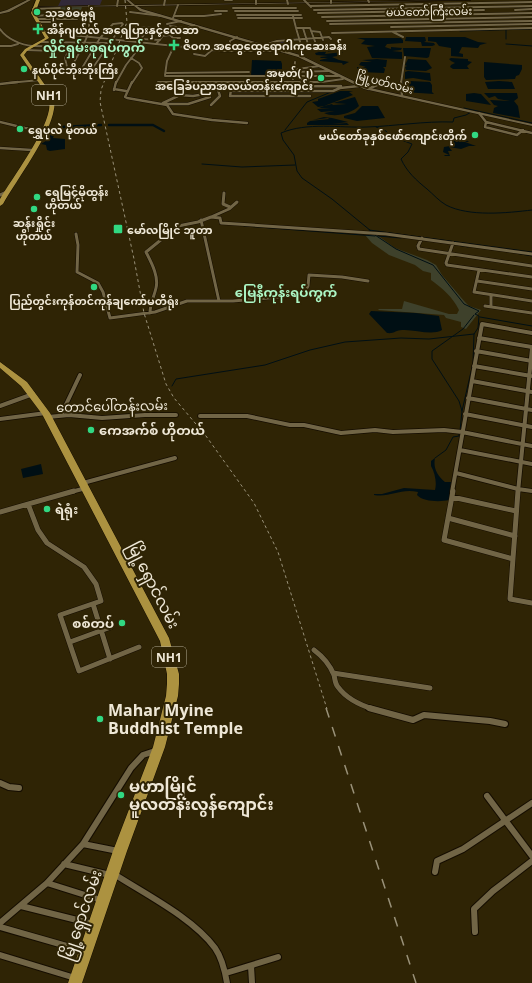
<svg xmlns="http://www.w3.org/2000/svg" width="532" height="983" viewBox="0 0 532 983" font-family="'Open Sans','Noto Sans Myanmar',sans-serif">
  <rect width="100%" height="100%" fill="#2f2405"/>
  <path fill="#322938" d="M61,0h41l-2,5 -42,1z
    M282,41l21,6 -13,5 -22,-6z"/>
  <path fill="#3e412b" d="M60,7h22l-2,7 -17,1z
    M365,235h12l18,13 32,12 9,5 6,10 23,27 4,4 12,4 -15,19 -5,-2v-5l-15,-4 -2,-3 -66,-5 1,-1h23l2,-8 45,13h8l2,-4c-7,-14 -16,-21 -28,-30v-7l-8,-2 -8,-6 -26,-10 -17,-12z"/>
  <path fill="#000f14" d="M425,37l1,4 -2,1 10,1 1,2 -3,1h-10l-1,-4 -16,-1 1,-4z
    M428,37h37l13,5 9,1 -7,2 -2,3 -16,-1 -3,6 4,1v3l-12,-1v-8l-12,-2 -3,-4 -8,-1z
    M357,38h44l2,2v3l-16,1 -2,3 6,2v-2l11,1 -1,2 -9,1 10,1v7l-30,-1 -5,-11 8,-1 -14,-2 4,-4z
    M326,43h8l-4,2h7l1,4 3,1 -15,2 -1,2 18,-2 -6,4 -5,1 7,3 10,2 -6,3 -1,-2 -22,-2v-1l8,-2h-7l-1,-1 8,-1 -12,-1 -1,-2 4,-1 -2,-1 8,1v-1l10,-2 -4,-2 1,2h-3l-2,-2 3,-1 -14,1 -4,-2z
    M403,48h28l-2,9 -2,1 -23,-2z
    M451,58l17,1v2l4,1 -5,4 2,3h-16l-3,-2 1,-2 4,-2 -4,-2 -2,-2z
    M377,59l10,1 -1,7h-3l2,2 -1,4 -24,-1 -3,-3v-2h9l-7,-2 2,-3h11l-10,-2h1z
    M408,59l18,1 6,8 -6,3 -20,-1 -1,-3 2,-1 -2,-1z
    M252,60l29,1 1,3v5h-5v7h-26z
    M484,62l38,3v4l-3,6 -3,1 -1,3 -29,1 -2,-3z
    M408,71l22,2 1,8 -18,-3 -8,1v-7z
    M410,81l20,1 2,3v7l2,2 -30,-2 -1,-4 1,-1 -1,-5z
    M499,81l13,1 3,7h-27l-3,-7z
    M340,91h13l-4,1 4,3 -29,11 8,-2 1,1 14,-1 -14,-1 22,-6 4,9c-8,8 -25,12 -35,7l11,-2 -14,1 -4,-3 14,-1h-12l5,-2 -6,1 -6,-5 6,-1v-2z
    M474,93l7,1 10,11 -25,-4v-7z
    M484,93h33l1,5 -4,3 4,5 2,12 -27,-5 1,-5 4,-2 -4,-1 -4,-5 20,1 -12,-2 -3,-3 -6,2z
    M362,106h16l7,12 -28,3 -13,-3v-2l11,-3z
    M324,117l8,1 16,4 -16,2 15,-1 2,2h-42v-2l3,-2 19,-2 -1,-1 -15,2z
    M54,132l-1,6 12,1v10l-15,2 -3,-1 -1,-5 -5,-1 8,-5 2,-6z
    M457,136l7,2 5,4h-4l11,4h-7l-8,3 -12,-2 3,4h-4l2,5h-5l-1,-1h5l-6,-3 1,-5 6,-1 2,-5 -3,-1z
    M371,311l45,2 23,3 3,14c-10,6 -28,-1 -40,0 -6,0 -8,4 -15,3l-18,-19z
    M435,458c-2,10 2,17 10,24h6l-2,18c-8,2 -26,2 -32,-5l1,-3c-18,-4 -28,6 -44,3v-1h8l22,-6 31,2c2,-7 0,-17 -4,-24v-5z
    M41,464l2,10 -20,4 -2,-9z"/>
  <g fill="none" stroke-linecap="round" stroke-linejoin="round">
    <path stroke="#000f14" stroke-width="1" d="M506,30v9
      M460,31l70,-2
      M506,44l26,2
      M464,108l68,15
      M376,127l10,4 5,5 21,8 -4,8 -7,7c6,13 15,21 26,30 6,5 12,12 19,16 23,12 61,8 86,5
      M285,130l22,-28 24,-10
      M202,164l40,3 53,-2
      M244,226l131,10
      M369,230l163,22
      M371,231l-39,-32 -30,-21 -5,-7 -3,-16 -11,-15 -2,-7c26,-11 59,-5 86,-6 29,-1 57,-6 86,-5l1,-4 12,-3 7,-4
      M375,235l21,14 37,16 31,39 15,7 -4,3 4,2 -1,12 -4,6 -1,29 -11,48
      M378,236l23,2
      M457,245l11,2
      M515,253l17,3
      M480,317l52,9
      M172,386l4,-7 89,-14 45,-15 35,-8 56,-4 28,1 45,-5
      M460,431l2,-20 -3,-10 -27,-42v-8l31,-22 11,-14
      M435,458l11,-8 7,-13 6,-1v-2"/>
    <path stroke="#000f14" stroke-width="2.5" d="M109,125h44l11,6
      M52,137l2,-7 6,-3 41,-2"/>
    <defs>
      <path id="street-far5" d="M225,0h7
        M256,0v4
        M287,0l1,4
        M304,0l7,7
        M331,0v3
        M368,0l1,2
        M164,5l1,-5
        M117,6l1,-6
        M310,6l222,-4
        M233,8h63
        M33,9l27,-1
        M314,10l218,-4
        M515,10l17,-1
        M215,11h12
        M235,11h63
        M130,12l32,4
        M318,13l166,-3
        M237,15h64
        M34,16l28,-2
        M174,16h30l17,-2
        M293,16l3,12h14l6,16
        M322,17l210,-4
        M173,18l5,-13
        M238,18h64
        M36,19h41
        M327,21l205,-4
        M38,22h14
        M167,24l14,-3
        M330,24l202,-3
        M170,26l14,2
        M129,27l31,1 2,9 -6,7
        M135,27l-7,10 14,1
        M391,27l141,-3
        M296,28l5,17
        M303,28l5,16
        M0,29c7,10 21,16 33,17
        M133,30h14
        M311,31l9,1 3,8
        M44,32l177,19h64
        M393,32l10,5
        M332,33l200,-5
        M170,35l3,3h7
        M162,36l9,-1 23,-10
        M141,39l19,1
        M141,39l7,-10
        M42,42l67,1
        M188,44l11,2
        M264,45l13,-4 52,-4 2,2
        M0,46h11l7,-2
        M34,46l37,1
        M230,49v-8l7,-4
        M26,50l54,2
        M194,54l11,2 7,-6
        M131,58l8,5 3,5 -10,15
        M73,64c14,-25 18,-29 16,-58
        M67,67l-2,-9 4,-8
        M82,68l18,-30 13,-14 9,-1
        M92,69l31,-45
        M297,69l23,-3
        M294,72l35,-1
        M166,73l83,-1
        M165,75l2,-14 7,-15
        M165,76h173
        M293,79l2,-17
        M158,82h164l21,-3
        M8,83l32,-3
        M116,83l10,-18 17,-22
        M383,83l1,-1
        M401,83l4,-26"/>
      <path id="street-far4" d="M132,82l-7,15 2,1 40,7 6,9 39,6 35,3
        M401,82l1,14
        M0,84l18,-2
        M205,87h12l3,9 -9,9
        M231,87l110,-1
        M114,89l12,2
        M368,89l16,-7
        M114,90l2,-8
        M231,90l-1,6h80
        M231,91h102l7,-3 19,-2
        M179,95l14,1 12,-2
        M163,103l15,-7 8,-11
        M164,104h24l22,-7 -3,-10 -22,1
        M479,113l7,9 -1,5 32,8 6,-5
        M0,122l25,6 18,1
        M486,122l46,11
        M0,148l32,2"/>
      <path id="street-far3" d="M224,193l-1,11 7,3
        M0,195l7,-3
        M237,202l-8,7 -18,8 9,1 1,5 165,11 146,20
        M201,220l18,81
        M76,234l2,11 -1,27 21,11 5,9 7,26 45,-6 32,-11h46l70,-6 5,-9 1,-11 33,2 26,4
        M422,238l-4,8 1,3 113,17
        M453,243l-7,20 1,2 85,12
        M479,270l-5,22 58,9
        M477,281l55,8
        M491,295v12
        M485,306l47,7
        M150,313c0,-10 4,-16 6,-25 3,-12 -5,-26 -10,-36l32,-26 20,-4 13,-5"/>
      <path id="street-far2" d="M479,338l53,9
        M476,351l56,10
        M474,366l57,10
        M472,381l60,11
        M468,398l64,12
        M0,406l33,-12
        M465,414l67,13
        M61,415l19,-40
        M200,416h47l43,9h14l37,8 34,-3 18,2 51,-2 18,2 70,14
        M48,417l21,-2 33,3 43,-3h31
        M0,419l46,-6
        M460,450l72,14
        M456,473l62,16 14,2
        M83,483l92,-25
        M71,492l15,-4
        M452,492l30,-168 50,9
        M518,492l14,-144"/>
      <path id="street-far1" d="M453,491l-9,49 69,19
        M518,491l-8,108 22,4
        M452,497l64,14
        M28,504l10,26 9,13 37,24 12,17 5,17 -41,14 19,56 60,-24
        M0,512l74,-21
        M448,518l67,18
        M93,604l17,55
        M70,642l41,-15
        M314,650c8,6 16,15 20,25 1,4 1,9 4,12 8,11 22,18 35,22
        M333,673l97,15"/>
      <path id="street" d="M369,708l44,12 11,-5 66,6 15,3
        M0,783l9,4 10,1
        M487,796l45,60
        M83,844l35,7
        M64,864l46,11
        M435,872l2,-11 26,-12 69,-46
        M114,874c31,20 79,44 101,74 7,10 10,23 12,35
        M47,883l54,17
        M21,906l72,18
        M0,923l47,-40 36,-39 48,-76 12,-13 12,-4
        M0,927l84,24
        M475,932l-1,-23 19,-18 39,-30
        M0,955l75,23
        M251,966l1,17
        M226,973l52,-16"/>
      <path id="secondary" d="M27,0h4l-22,12 -9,2v-2l7,-2z
        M126,0h3l6,5 336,-5 -334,6 5,3 158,46 66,32 166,37v2l-168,-37 -66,-32 -158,-46 -6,-5 -100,1 98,-2z"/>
      <path id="highway" d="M36,0h4l-5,13 14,25 -22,13 -3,4 28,40c2,5 3,9 2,14 -4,27 -37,70 -51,95l-3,2v-7c14,-24 44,-63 49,-89 1,-6 0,-10 -2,-15l-27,-40 5,-6 20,-11 -14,-25z
        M0,362l27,20 23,31 119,225 10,36v10l-1,12 -13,51 -38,104 -45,132h-14l45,-132 40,-104 13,-51 1,-12v-10l-7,-33 -118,-227 -21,-28 -21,-18z"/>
    </defs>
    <use href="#street-far5" stroke="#150d00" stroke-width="2.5"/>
    <use href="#street-far4" stroke="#150d00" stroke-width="3.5"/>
    <use href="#street-far3" stroke="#150d00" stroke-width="4"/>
    <use href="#street-far2" stroke="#150d00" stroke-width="5.5"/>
    <use href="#street-far1" stroke="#150d00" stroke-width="6"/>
    <use href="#street" stroke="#150d00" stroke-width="8"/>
    <use href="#secondary" stroke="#150d00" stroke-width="1"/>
    <use href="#highway" stroke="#150d00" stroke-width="1"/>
    <use href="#street-far5" stroke="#716546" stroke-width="2"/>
    <use href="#street-far4" stroke="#716546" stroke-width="2.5"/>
    <use href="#street-far3" stroke="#716546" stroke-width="3"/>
    <use href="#street-far2" stroke="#716546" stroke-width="4"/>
    <use href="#street-far1" stroke="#716546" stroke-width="5"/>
    <use href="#street" stroke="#716546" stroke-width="6"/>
    <use href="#secondary" fill="#716546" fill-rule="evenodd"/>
    <use href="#highway" fill="#ac9240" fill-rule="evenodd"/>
    <path stroke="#999179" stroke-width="1" stroke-dasharray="3 3" stroke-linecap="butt" d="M125,0l2,22 -26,68 -1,12 34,157 10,54 22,71 8,14 32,38 48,67 24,49 49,157"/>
    <path stroke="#999179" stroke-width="1.5" stroke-dasharray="10 10" stroke-linecap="butt" d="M326,708l90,275"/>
  </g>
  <g fill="#31d882" stroke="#2f2405" stroke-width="1.5">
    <circle cx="37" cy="12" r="4"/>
    <path d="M36 23h4v4h4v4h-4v4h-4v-4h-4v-4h4z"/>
    <path d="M172 39h4v4h4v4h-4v4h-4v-4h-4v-4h4z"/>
    <circle cx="24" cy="69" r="4"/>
    <circle cx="321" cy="78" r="4"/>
    <circle cx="20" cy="129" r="4"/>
    <circle cx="475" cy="135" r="4"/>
    <circle cx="37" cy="197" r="4"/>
    <circle cx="34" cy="209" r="4"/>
    <rect x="113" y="224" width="10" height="10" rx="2"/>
    <circle cx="94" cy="287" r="4"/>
    <circle cx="91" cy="430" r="4"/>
    <circle cx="47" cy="509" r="4"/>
    <circle cx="122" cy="623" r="4"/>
    <circle cx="100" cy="719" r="4"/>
    <circle cx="121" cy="795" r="4"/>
  </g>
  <g text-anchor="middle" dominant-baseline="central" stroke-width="4" stroke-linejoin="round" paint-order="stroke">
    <g font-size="11" fill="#efe8d7" stroke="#2f2405">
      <text transform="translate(429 11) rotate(-1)">မယ်တော်ကြီးလမ်း</text>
      <text transform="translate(385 82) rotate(15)">မြို့ပတ်လမ်း</text>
    </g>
    <g font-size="11" font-weight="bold" fill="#efe8d7" stroke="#2f2405" text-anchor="start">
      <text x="45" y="12">သုခစံဓမ္မရုံ</text>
      <text x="47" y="29">အိန်ဂျယ်လ် အရေပြားနှင့်လေဆာ</text>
      <text x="183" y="45">ဇိဝက အထွေထွေရောဂါကုဆေးခန်း</text>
      <text x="32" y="69">နယ်ပိုင်ဘိုးဘိုးကြီး</text>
      <text x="313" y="72" text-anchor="end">အမှတ်(၂)<tspan x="313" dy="13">အခြေခံပညာအလယ်တန်းကျောင်း</tspan></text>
      <text x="28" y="129">ရွှေပုလဲ မိုတယ်</text>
      <text x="467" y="135" text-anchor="end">မယ်တော်ခုနှစ်ဖော်ကျောင်းတိုက်</text>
      <text x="45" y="191">ရွှေမြင့်မိုထွန်း<tspan x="45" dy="13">ဟိုတယ်</tspan></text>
      <text x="34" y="222" text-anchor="middle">ဆန်းရှိုင်း<tspan x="34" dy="13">ဟိုတယ်</tspan></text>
      <text x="127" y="229">မော်လမြိုင် ဘူတာ</text>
      <text x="94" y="300" text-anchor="middle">ပြည်တွင်းကုန်တင်ကုန်ချကော်မတီရုံး</text>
    </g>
    <g fill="#2f2405" stroke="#b5ad98" stroke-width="1">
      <rect x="32" y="85" width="34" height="20" rx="3"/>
      <rect x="152" y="647" width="34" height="20" rx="3"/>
    </g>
    <g font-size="12" font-weight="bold" fill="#efe8d7">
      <text x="49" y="95">NH1</text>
      <text x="169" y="657">NH1</text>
    </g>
    <g font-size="13" font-weight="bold" fill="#acf6c5" stroke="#2f2405">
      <text x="94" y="47">လှိုင်ရှမ်းစုရပ်ကွက်</text>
      <text x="286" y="292">မြေနီကုန်းရပ်ကွက်</text>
    </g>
    <g font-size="13" fill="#efe8d7" stroke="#2f2405">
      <text transform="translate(112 406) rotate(-1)">တောင်ပေါ်တန်းလမ်း</text>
    </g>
    <g font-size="13" font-weight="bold" fill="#efe8d7" stroke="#2f2405" text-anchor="start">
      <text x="99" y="430">ကေအက်စ် ဟိုတယ်</text>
      <text x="55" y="509">ရဲရုံး</text>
      <text x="114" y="623" text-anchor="end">စစ်တပ်</text>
    </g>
    <g font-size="16" fill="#efe8d7" stroke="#2f2405">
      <text transform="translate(154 585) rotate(63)">မြို့ရှောင်လမ်း</text>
      <text transform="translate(81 915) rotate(-71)">မြို့ရှောင်လမ်း</text>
    </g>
    <g font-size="16" font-weight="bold" fill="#efe8d7" stroke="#2f2405" text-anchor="start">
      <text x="108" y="710">Mahar Myine<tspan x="108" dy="18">Buddhist Temple</tspan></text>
      <text x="129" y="786">မဟာမြိုင်<tspan x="129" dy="18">မူလတန်းလွန်ကျောင်း</tspan></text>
    </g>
  </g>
</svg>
